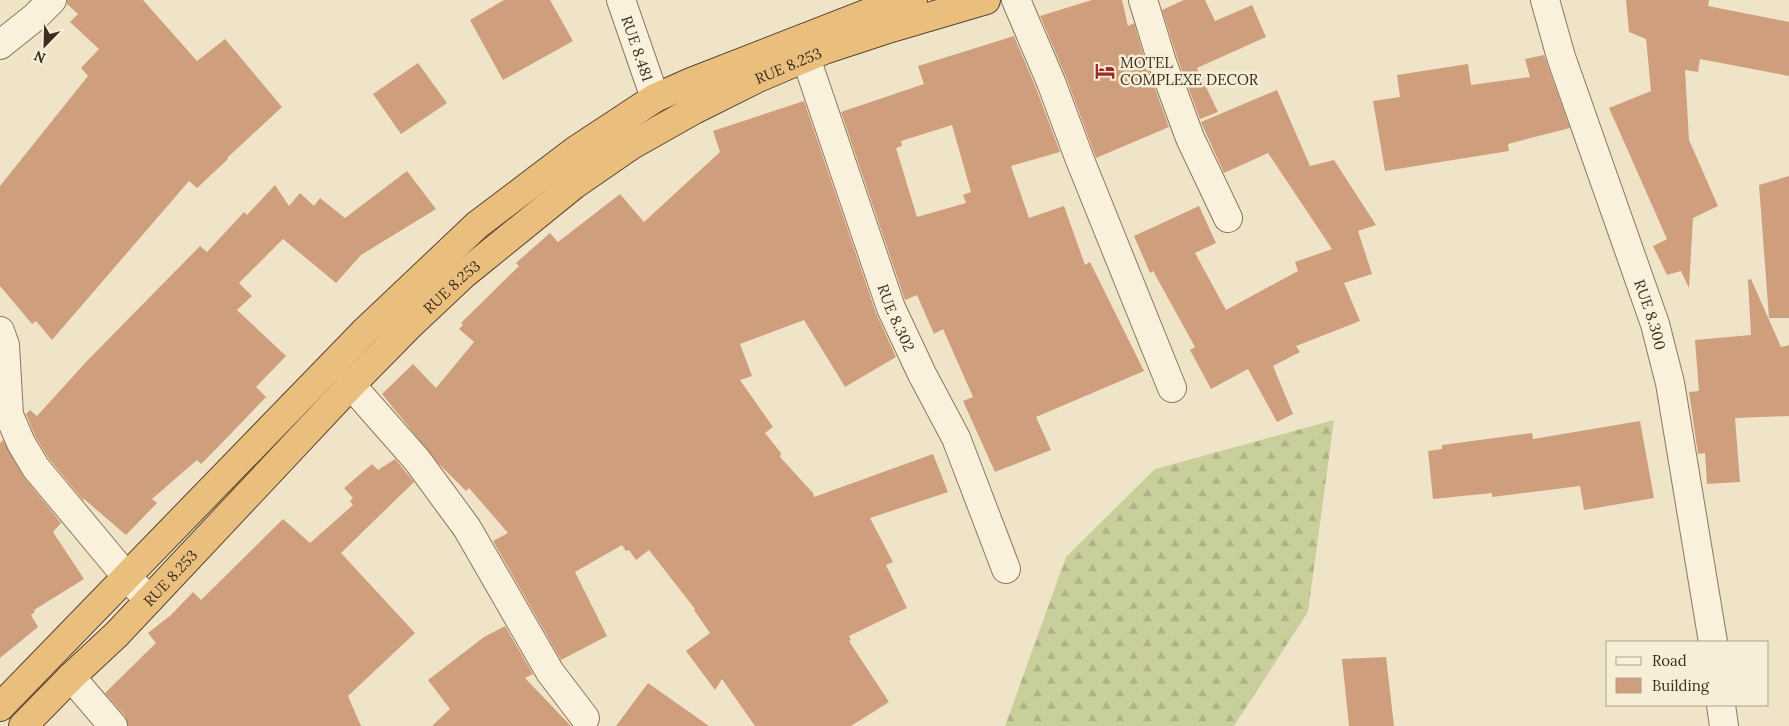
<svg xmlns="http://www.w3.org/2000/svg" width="1789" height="726" viewBox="0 0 1789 726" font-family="Lora,serif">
  <defs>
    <pattern id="forest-firs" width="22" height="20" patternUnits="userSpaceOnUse" patternTransform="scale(1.25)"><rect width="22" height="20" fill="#c9cf9b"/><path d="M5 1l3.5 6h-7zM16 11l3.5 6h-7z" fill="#aeb285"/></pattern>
  </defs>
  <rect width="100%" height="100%" fill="#f0e4c8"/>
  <path fill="url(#forest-firs)" d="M1334,420l-26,192 -74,114h-229l61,-169 89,-88z"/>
  <path fill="#cf9f7d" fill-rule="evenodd" d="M67,0h76l54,61 28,-22 57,68 -55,51 1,1 -31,29 -8,-7 -137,159 -16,-19 -4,3 -32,-38v-100l88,-110 -7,-8 18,-19 -29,-27 8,-8 -11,-10z
    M504,0h46l23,41 -70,39 -33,-60z
    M1092,0h30l6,26 6,-3 13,44 22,60 -73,31 -30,-81 -26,-61z
    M1184,0h21l10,21 37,-16 14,32 -69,31 21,44 -18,7 -23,-62 -15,-47z
    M1626,0h83l-1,6 81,16v54l-89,-17 -2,13 -13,-2 4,70 29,66 -25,12 -4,70 -8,-17 -14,4 -14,-29 14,-7 -58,-131 42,-17 -5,-52 -17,-7z
    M1014,36l22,52 24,64 -49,14 18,52 35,-12 21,59 5,-3 54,109 -108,46 15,33 -56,22 -32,-71 10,-4 -30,-68 -9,5 -17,-39 -12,5 -64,-188 83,-28 -6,-18zM952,125l19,67 -8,3 3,8 -49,14 -21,-69 6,-2 -1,-5z
    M1544,55l26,73 -62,16 1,7 -124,20 -12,-70 27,-4 -3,-22 71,-11 3,21 59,-8 -5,-18z
    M418,63l29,40 -46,31 -28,-40z
    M1277,90l33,76 24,-6 42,65 -18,6 14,43 -28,9 16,38 -64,25 4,6 -27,14 20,48 -16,8 -29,-53 -37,20 -21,-39 5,-3 -42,-76 -3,2 -16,-37 65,-30 17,37 -21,10 31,57 72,-39 -3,-9 37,-13 -64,-96 -44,20 -23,-51z
    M804,101l72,212 20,44 -51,30 -41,-67 -64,24 12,32 -12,4 33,47 -8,6 16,20 -1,4 33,36 1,4 119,-43 15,38 -78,26 23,44 -7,3 21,43 -58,28 2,4 -2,1 40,61 -38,24h-96l-33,-47 -7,11 -29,-39 24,-18 -16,-23 1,-1 -46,-59 -13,10 -7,-10 -3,1 -4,-6 -47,27 32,64 -46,24 -68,-119 15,-8 -39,-45 -3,3 -28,-28 -56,-69 31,-30 23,24 38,-46 -15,-13 4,-4 -2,-2 58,-57 -3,-3 34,-30 8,9 62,-48 24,28 76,-70 -7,-21z
    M407,171l29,38 -75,46 -25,28 -53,-44 -44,44 13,13 -15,14 49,46 -30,31 10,10 -51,53 -14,14 -4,-4 -45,39 5,4 -31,32 -42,-36 -1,1 -34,-41 -14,-23 -9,-22 4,-4 7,6 49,-54 114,-116 7,6 37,-40 3,3 28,-30 14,21 11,-13 14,13 6,-8 25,20z
    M1789,176v142h-20l-10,-133z
    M1751,279l30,68 8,-2v71l-54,2 5,64 -33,2 -2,-31 -7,1 -9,-62 10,-1 -4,-51 56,-5 -3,-55z
    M1640,421l14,77 -70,12 -4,-24 -88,11v-4l-59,6 -5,-48 14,-2v-4l90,-12 1,6z
    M3,440l20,36 38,47 -8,9 31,47 -50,31 1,2 -4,3 7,12 -38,31v-215z
    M395,459l19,23 -73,71 74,80 -67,63 13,30h-233l-3,-10 -20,-23 51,-50 -8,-10 23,-18 22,-23 8,8 82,-81 27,24 43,-38 -3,-4 3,-3 -9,-10 28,-24 6,6z
    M505,626l28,48 -8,4 46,48h-139l18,-17 -22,-29 56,-43z
    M1386,657l8,69h-45l-7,-67z
    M648,683l61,43h-93z"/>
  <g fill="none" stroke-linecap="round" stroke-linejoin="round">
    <defs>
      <g id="minor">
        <path id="s1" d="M621,0l34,98"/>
        <path d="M1016,0l35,82 29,78 92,228"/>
        <path d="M1143,0l19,62 28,76 38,80"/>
        <path id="s2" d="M1545,0l16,57 94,267 15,59 43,259"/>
        <path d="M0,45l35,-28 17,-17"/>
        <path id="s3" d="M806,58l85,250 31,66 34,64 50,131"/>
        <path d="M351,385l66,75 50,68 83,144 35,46"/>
        <path d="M71,677l42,49"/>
        <path d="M1721,705l3,21"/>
      </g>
      <path id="tertiary" d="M0,331l5,14 4,70 12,28 15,25 90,108 23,24"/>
      <g id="trunk">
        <path d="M0,707l364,-375 113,-107 99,-75 79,-52 36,-16 177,-69 45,-13"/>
        <path id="s4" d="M23,726l48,-49 46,-43 234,-249 60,-61 52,-49 111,-90 58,-40 62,-35 64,-32 66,-28 67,-22 95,-28"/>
      </g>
    </defs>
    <use href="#minor" stroke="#8d765c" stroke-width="30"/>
    <use href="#tertiary" stroke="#8d765c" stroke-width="30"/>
    <use href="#trunk" stroke="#5b4430" stroke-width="30"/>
    <use href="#minor" stroke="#faf1dc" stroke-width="28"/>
    <use href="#tertiary" stroke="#faf1dc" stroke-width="28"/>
    <use href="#trunk" stroke="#eabe7c" stroke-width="28"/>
  </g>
  <defs>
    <symbol id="hotel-bare" viewBox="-9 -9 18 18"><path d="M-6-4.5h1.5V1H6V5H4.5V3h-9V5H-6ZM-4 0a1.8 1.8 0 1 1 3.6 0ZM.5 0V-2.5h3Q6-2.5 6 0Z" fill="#9e2a2b" stroke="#f7eed8" stroke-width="2.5" paint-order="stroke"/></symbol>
  </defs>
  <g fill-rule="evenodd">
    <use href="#hotel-bare" x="1091" y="57" width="28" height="28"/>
  </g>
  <g text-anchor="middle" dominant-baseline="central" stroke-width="5" stroke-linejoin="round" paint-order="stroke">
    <g font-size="15" fill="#3d2e20" stroke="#f7eed8">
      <text stroke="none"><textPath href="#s1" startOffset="51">RUE 8.481</textPath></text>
      <text stroke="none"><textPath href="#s4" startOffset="1019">RUE 8.253</textPath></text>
      <text stroke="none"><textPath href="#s4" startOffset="614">RUE 8.253</textPath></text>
      <text stroke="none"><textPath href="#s2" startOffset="332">RUE 8.300</textPath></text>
      <text stroke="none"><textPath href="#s3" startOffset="275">RUE 8.302</textPath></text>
      <text stroke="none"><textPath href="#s4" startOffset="209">RUE 8.253</textPath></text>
    </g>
    <g font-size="15" fill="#3d2e20" stroke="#f7eed8" text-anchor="start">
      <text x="1120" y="62">MOTEL<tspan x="1120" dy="17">COMPLEXE DECOR</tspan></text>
    </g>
  </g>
  <rect x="1606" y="641" width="162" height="65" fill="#f7eed8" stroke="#ada18e"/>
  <rect x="1616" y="657" width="25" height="8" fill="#faf1dc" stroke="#ada18e"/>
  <text x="1652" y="666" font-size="15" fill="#3d2e20">Road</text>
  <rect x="1616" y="678" width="25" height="15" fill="#cf9f7d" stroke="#ada18e"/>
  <text x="1652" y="691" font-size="15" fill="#3d2e20">Building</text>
  <g transform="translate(45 45) rotate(203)" stroke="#f7eed8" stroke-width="4" paint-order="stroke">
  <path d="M0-4L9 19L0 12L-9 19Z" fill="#3d2e20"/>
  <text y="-8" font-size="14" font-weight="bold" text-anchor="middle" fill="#3d2e20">N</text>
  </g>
</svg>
